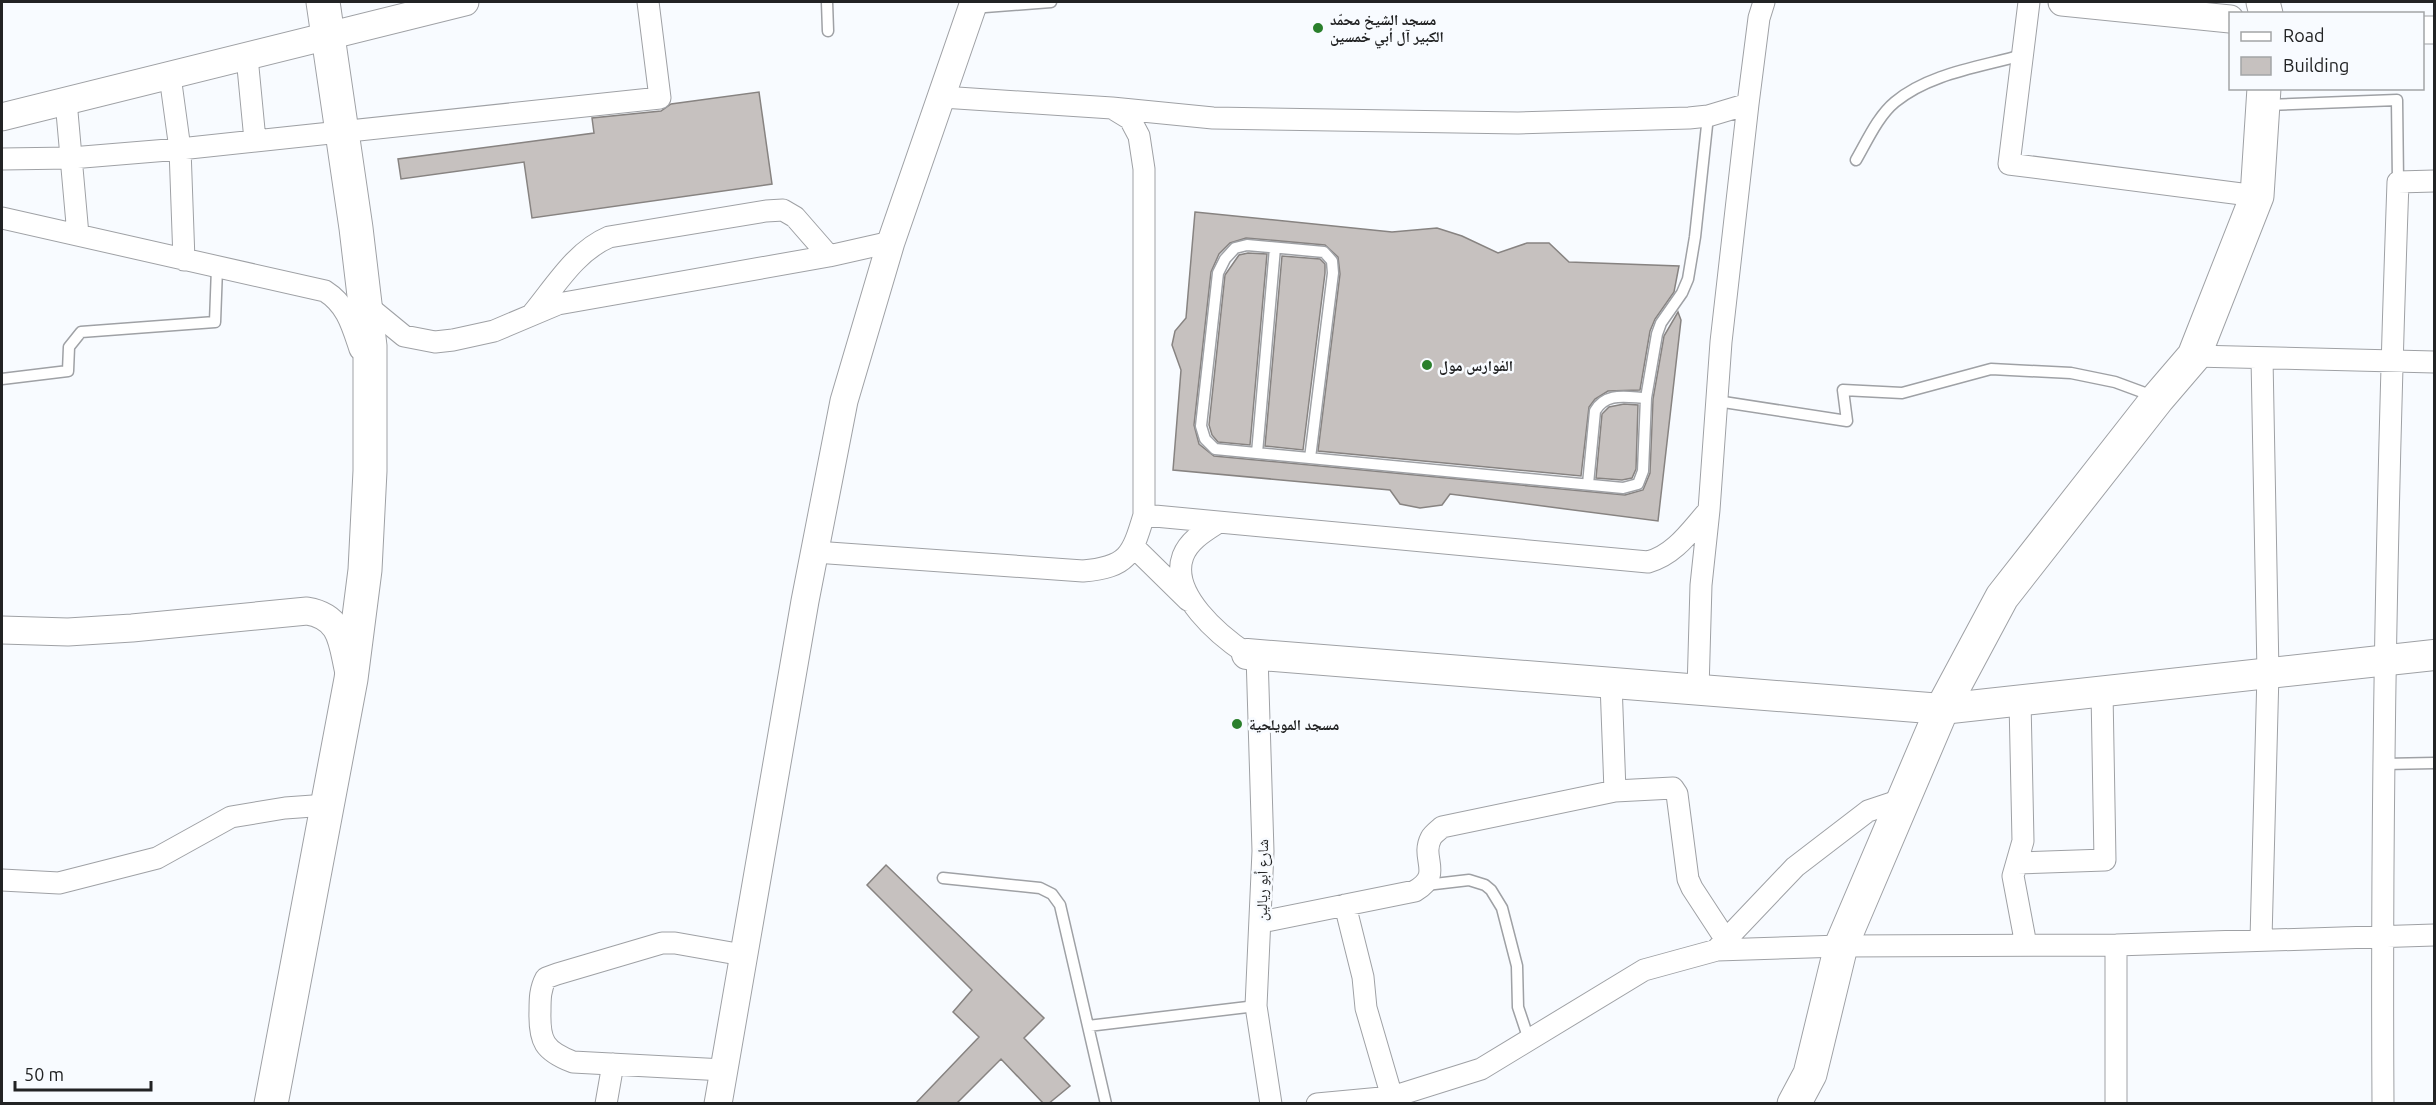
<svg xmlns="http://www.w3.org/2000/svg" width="2436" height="1105" viewBox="0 0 2436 1105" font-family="Ubuntu,'Noto Naskh Arabic',sans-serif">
  <rect width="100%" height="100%" fill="#f8fbff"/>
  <path fill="#c6c1bf" stroke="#878381" stroke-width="1.5" d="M759,92l13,92 -240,34 -8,-56 -123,17 -3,-20 196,-26 -2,-15 69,-7 10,-7z
    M1195,212l197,20 45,-4 25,8 36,17 29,-10h22l20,19 110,4 -5,26 -19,27 -5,12 -10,59 -32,1 -13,8 -6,8 -8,69 -263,-25 22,-177 -2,-17 -13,-12 -79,-7 -16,5 -11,11 -8,18 -17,153 5,19 15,12 411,39 18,-5 7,-17 3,-74 11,-63 14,-24 3,8 -23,201 -208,-27 -8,11 -22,3 -20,-4 -10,-14 -217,-20 8,-100 -9,-25 3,-14 11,-13z
    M1248,253l19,1 -17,191 -32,-3 -6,-7 -3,-10 16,-150 14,-20z
    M1282,256l38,3 5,5v9l-22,177 -38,-4z
    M1624,404l14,1 -2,64 -4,9 -10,2 -26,-2 6,-64 7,-7z
    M886,865l158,153 -20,20 46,48 -22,18h-4l-43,-45 -45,45h-41l64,-67 -26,-25 19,-22 -105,-105z"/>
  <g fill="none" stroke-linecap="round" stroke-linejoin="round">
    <defs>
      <path id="service" d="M827,2l1,29
        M972,8l79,-6
        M2267,105l130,-5 1,82
        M1856,160c11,-19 22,-44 39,-58 35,-29 86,-35 127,-47
        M2,379l66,-8 1,-24 12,-15 134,-10 2,-54
        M1717,401l130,20 -4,-31 59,3 89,-24 80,4 44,9 38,14
        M1257,453l18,-205
        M1310,458l23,-185 -1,-12 -8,-9 -77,-7 -12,3 -10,11 -7,14 -17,153 4,13 10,10 408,39 15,-4 5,-13 3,-73 11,-64 4,-11 21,-30 6,-14 7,-42 13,-121
        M1588,484l7,-73c11,-19 30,-14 51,-13
        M2384,764l50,-1
        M943,878l97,10 12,6 8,11 46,199
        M1426,885l43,-5 16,5 6,5 11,18 15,58 1,41 11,33
        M1088,1026l168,-20"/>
      <path id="minor" d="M2029,2l-20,162 248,32
        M247,57l8,83
        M170,76l10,73 4,111
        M942,97l170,11 101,10 305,5 171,-5 19,-2 40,-12
        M66,101l12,134
        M1112,108l18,11 9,17 5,33v346l504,47c27,-7 43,-32 61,-52
        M2,159l69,-1 109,-9 480,-51 -12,-96
        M2,218l323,73c22,14 27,34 35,58
        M365,304l39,32 31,6 18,-2 41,-9 64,-27 271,-48 62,-14
        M533,313c23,-28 43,-62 76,-76l157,-26 17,-1 12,7 34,39
        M2194,356l240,6
        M1219,522c-14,9 -30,18 -36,34 -14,38 37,80 64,98
        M1134,547l54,53
        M815,552l268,19c45,-4 49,-16 61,-56
        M1257,655l6,196 -7,155 15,98
        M1611,683l4,108
        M1698,690l3,-105 8,-75 12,-168 27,-238 11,-86 5,-16
        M2020,701l3,140 -10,35 13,69
        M2017,863l88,-3 -3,-168
        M2,880l57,3 98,-25 74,-41 54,-9 42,-3
        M1345,905l18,72 3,31 26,89
        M1261,922l154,-31c29,-17 5,-32 16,-53 2,-4 8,-8 11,-11l173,-36 58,-3 4,6 11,85 4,9 34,52
        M2261,939l7,-266 -6,-315
        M1717,949l78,-82 73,-56 36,-12
        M724,1070l-151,-8c-29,-11 -34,-21 -33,-51 0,-12 0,-22 6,-33l11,-4 105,-31h13l68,12
        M606,1104l7,-40
        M1317,1104l75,-7 89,-28 163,-99 73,-20 124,-4 275,-1 318,-10
        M2116,1104v-159
        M2383,1104c-2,-308 4,-615 15,-922l36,-1"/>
      <path id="tertiary" d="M2062,2l168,17
        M2422,30h12
        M2,117l463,-115
        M2,630l66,2 64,-4 175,-17c36,6 35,32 42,62
        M718,1104l87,-503 39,-200 47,-159 83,-240"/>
      <path id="secondary" d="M1247,654l695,55 492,-54"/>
      <path id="primary" d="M2263,2l3,12
        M271,1104l80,-425 14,-109 5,-99v-125l-14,-118 -33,-226
        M1794,1104l16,-30 31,-128 101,-237 60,-112 156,-199 36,-42 63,-160 7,-108"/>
    </defs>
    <use href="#service" stroke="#9fa1a5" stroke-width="13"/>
    <use href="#minor" stroke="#9fa1a5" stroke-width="23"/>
    <use href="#tertiary" stroke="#9fa1a5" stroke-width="29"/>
    <use href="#secondary" stroke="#9fa1a5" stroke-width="32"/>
    <use href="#primary" stroke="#9fa1a5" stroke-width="35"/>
    <use href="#service" stroke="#fff" stroke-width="10"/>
    <use href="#minor" stroke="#fff" stroke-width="21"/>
    <use href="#tertiary" stroke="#fff" stroke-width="27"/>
    <use href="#secondary" stroke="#fff" stroke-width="30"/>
    <use href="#primary" stroke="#fff" stroke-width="33"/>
  </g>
  <g fill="#2a7f2c" stroke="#f8fbff" stroke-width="2">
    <circle cx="1318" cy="28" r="6"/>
    <circle cx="1427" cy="365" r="6"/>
    <circle cx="1237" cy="724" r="6"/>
  </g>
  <g text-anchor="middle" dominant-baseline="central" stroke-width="5" stroke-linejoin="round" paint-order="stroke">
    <g font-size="15" font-weight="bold" fill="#222324" stroke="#f8fbff" text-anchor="start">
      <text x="1330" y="19">مسجد الشيخ محمّد<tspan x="1330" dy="17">الكبير آل أبي خمسين</tspan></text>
      <text x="1439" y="365">الفوارس مول</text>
      <text x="1249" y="724">مسجد المويلحية</text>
    </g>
    <g font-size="15" fill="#222324" stroke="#f8fbff">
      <text transform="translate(1262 880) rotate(-89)">شارع أبو ريالين</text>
    </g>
  </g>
  <rect width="2436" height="1105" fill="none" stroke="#222324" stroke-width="6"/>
  <rect x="2229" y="12" width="195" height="78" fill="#f8fbff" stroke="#a2a5a7" stroke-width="1.5"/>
  <rect x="2241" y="32" width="30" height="9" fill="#ffffff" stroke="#a2a5a7" stroke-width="1.5"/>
  <text x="2283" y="42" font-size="18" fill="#222324">Road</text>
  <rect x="2241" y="57" width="30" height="18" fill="#c6c1bf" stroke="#a2a5a7" stroke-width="1.5"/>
  <text x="2283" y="72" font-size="18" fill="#222324">Building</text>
  <path d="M15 1081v9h136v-9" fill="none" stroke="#222324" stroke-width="3"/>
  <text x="24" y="1081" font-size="18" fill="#222324" stroke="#f8fbff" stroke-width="4.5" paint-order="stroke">50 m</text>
</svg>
